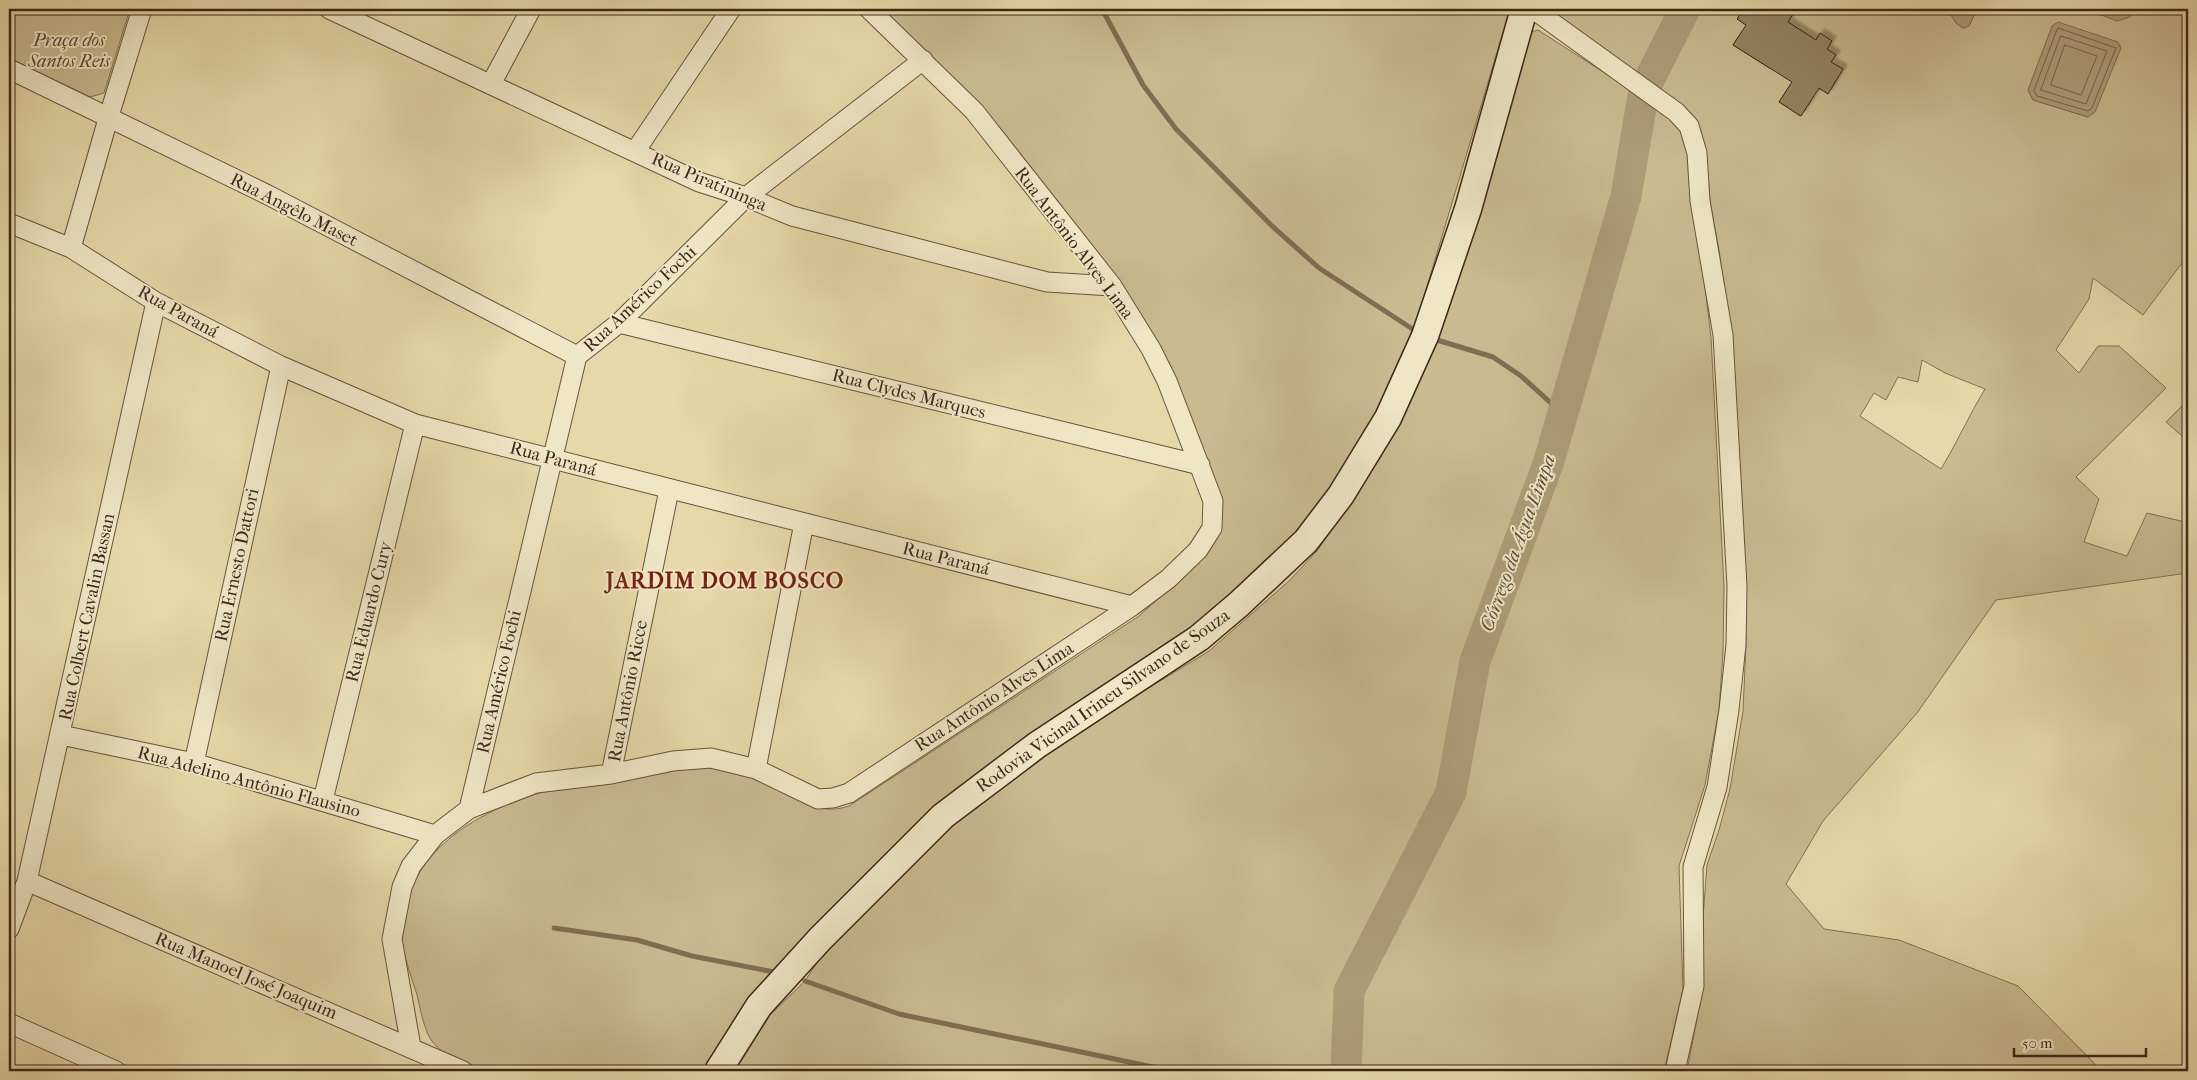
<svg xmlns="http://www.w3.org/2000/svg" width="2197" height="1080" viewBox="0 0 2197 1080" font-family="'IM FELL French Canon',serif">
  <defs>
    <filter id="shadow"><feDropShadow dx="4.5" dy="-4.5" stdDeviation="1" flood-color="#0004"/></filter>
  </defs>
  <rect width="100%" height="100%" fill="#e6d8a8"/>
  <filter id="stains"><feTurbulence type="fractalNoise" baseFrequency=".004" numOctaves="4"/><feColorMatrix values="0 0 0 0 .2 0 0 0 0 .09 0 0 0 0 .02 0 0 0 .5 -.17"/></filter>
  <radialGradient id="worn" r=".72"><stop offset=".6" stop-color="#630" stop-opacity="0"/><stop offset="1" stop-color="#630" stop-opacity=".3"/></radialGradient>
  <path fill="#c9ba90" stroke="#837056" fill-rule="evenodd" d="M9,9h121l-26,84 -14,4 -81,-39z
    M879,9h631l-96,321 -36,80 -45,77 -59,72 -36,37 -302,211 -36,33 -26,29 -168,202h-218c-22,-6 -52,-16 -61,-39 -5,-12 -7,-25 -10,-37 -5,-17 -15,-42 -15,-58 0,-80 66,-121 134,-143 23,-7 51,-8 75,-11 32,-6 67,-20 100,-15 14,2 31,3 44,8 34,13 56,43 94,30l290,-190 36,-32 44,-53 -61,-182z
    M1547,9h197l-7,10 15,10 -7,12 -7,-4 -5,8 36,23 27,8 -17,26 21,14 6,-8 7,-23 15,9 15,-25 -12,-7 5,-7 -9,-6 5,-8 -12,-8 -4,7 -28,-18 6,-10 -5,-3h158l10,15 6,4 6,-2 8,-17h211v246l-45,60 -50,-37 -4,21 -33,51 23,23 19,-27h21l47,42 -90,89 23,22 -15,43 43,14 20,-43 38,9 3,-3v54l-192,27 -79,113 -94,108 -37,63 38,45 75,11 119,46 84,85h-415l16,-84 -1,-56 5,-66 12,-35 11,-41 13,-78 3,-67 -11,-267 -4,-42 -12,-85 -9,-49 -4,-47 -5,-23 -10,-15zM2028,90l60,27 -55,-17zM1922,360l23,13 40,16c-16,26 -28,54 -44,80l-81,-53 14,-23 12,7 12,-23 20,5z
    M1538,30l84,54 60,43 8,26 21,185 13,249 -1,66 -4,57 -14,75 -26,81 4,123 -17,74 -3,8h-928l35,-56 35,-34 21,-32 111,-108 17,-19 87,-68 168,-103 80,-70 28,-30 63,-93 24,-43 33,-75 12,-32 32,-101 46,-174z
    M2183,405l5,4v32l-22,-19z"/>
  <path fill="#ad9c78" stroke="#806d53" d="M1947,9h30l-8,17 -6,2 -6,-4z
    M2086,9h47l-3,8 -13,4z
    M2058,22l60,20 3,6 -26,64 -7,5 -55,-17 -5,-10 24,-64z"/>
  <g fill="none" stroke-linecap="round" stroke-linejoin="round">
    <path stroke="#75624a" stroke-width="1" d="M2058,28l58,20 -24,60 -4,3 -51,-15 -3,-5z
      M2061,36l46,15 -21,53 -45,-14z
      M2065,45l32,11 -16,39 -30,-10z"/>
    <path stroke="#806d53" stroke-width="5" d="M1102,9l41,76 33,44 95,96 48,43 95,62
      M1437,340l56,17 28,19 42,38
      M554,928l83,12 55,16 82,16
      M805,981l94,33 273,57"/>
    <path stroke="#ad9c78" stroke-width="31" d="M1346,1071l3,-80 102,-199 24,-131 74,-200 77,-265 18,-106 41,-81"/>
  </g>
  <path fill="#958364" stroke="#3d271b" filter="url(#shadow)" d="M1744,9h52l-8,13 28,18 4,-7 12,8 -5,8 9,6 -5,7 12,7 -15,25 -9,-6 -18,28 -22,-14 13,-20 -59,-37 13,-20 -9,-6z"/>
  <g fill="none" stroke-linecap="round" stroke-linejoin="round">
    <defs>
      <path id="minor" d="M329,9l370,173 47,15 46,19 255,66 65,4
        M1533,9l143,103 13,14 8,27 3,48 23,134 14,251 -1,59 -7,65 -12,77 -24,80 1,119 -19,85
        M9,69l259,126 309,161
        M491,84l40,-75
        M636,150l95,-141
        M9,223l62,25 85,54 125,64 134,58 717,182
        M71,248l37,-129 34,-110
        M619,323l581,142
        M61,735l133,28 241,72
        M194,763l87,-397
        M756,769l48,-246
        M611,774l58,-284
        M323,800l92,-376
        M469,809l108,-453 42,-33 127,-126 177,-137
        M27,881l436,190
        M9,929l18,-48 129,-579
        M9,1023l107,48
        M411,1047l-19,-108 10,-52 9,-21 24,-31 34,-26 67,-26 75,-9 62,-13 38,-3 45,11 62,30 15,-1 16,-5 283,-187 36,-27 30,-29 14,-22 1,-27 -46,-120 -16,-32 -39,-63 -138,-175 -105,-102"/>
      <path id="secondary" d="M718,1071l41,-65 61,-67 123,-123 94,-71 162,-107 40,-34 67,-63 35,-46 47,-77 37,-82 43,-127 56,-200"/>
    </defs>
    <use href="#minor" stroke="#67533e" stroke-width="21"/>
    <use href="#secondary" stroke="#3d271b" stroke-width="29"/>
    <use href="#minor" stroke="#efe6c6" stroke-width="19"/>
    <use href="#secondary" stroke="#efe6c6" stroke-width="26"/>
  </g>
  <g text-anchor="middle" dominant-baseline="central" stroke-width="4" stroke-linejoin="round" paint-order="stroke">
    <g font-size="18" font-style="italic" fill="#594432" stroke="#efe6c6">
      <text x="69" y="40">Praça dos<tspan x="69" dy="21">Santos Reis</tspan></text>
    </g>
    <g font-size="18" fill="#3d271b" stroke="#efe6c6">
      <text transform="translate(709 182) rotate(23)">Rua Piratininga</text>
      <text transform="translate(294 210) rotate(27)">Rua Angêlo Maset</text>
      <text transform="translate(1074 243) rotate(53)">Rua Antônio Alves Lima</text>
      <text transform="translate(640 299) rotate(-43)">Rua Américo Fochi</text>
      <text transform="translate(178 312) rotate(29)">Rua Paraná</text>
      <text transform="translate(909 394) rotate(14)">Rua Clydes Marques</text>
      <text transform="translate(553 459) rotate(15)">Rua Paraná</text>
      <text transform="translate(946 559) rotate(14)">Rua Paraná</text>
      <text transform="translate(237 565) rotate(-78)">Rua Ernesto Dattori</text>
      <text transform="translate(369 612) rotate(-76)">Rua Eduardo Cury</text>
      <text transform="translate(87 617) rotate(-78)">Rua Colbert Cavalin Bassan</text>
      <text transform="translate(499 682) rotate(-77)">Rua Américo Fochi</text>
      <text transform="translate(628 691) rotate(-79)">Rua Antônio Ricce</text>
      <text transform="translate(994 697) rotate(-33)">Rua Antônio Alves Lima</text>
      <text transform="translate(1103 701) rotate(-35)">Rodovia Vicinal Irineu Silvano de Souza</text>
      <text transform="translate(249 782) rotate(15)">Rua Adelino Antônio Flausino</text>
      <text transform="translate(246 976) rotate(23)">Rua Manoel José Joaquim</text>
    </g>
    <g font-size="19" font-style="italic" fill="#5f4a37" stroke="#efe6c6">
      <text transform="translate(1518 543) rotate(-70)">Córrego da Água Limpa</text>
    </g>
    <g font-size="22" font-weight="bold" letter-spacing="1" fill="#7a1f14" stroke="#efe6c6">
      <text x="725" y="581">JARDIM DOM BOSCO</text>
    </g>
  </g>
  <rect width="2197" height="1080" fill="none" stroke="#e6d8a8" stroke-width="30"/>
  <rect x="10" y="10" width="2177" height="1060" fill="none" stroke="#3d271b" stroke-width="2.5"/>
  <rect x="15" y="15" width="2167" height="1050" fill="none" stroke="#3d271b"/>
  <path d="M2014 1048v8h132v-8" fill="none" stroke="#3d271b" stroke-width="2.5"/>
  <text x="2022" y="1048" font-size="15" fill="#3d271b" stroke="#efe6c6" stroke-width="4" paint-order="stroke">50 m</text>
  <rect width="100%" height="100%" filter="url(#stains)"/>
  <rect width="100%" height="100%" fill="url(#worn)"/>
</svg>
